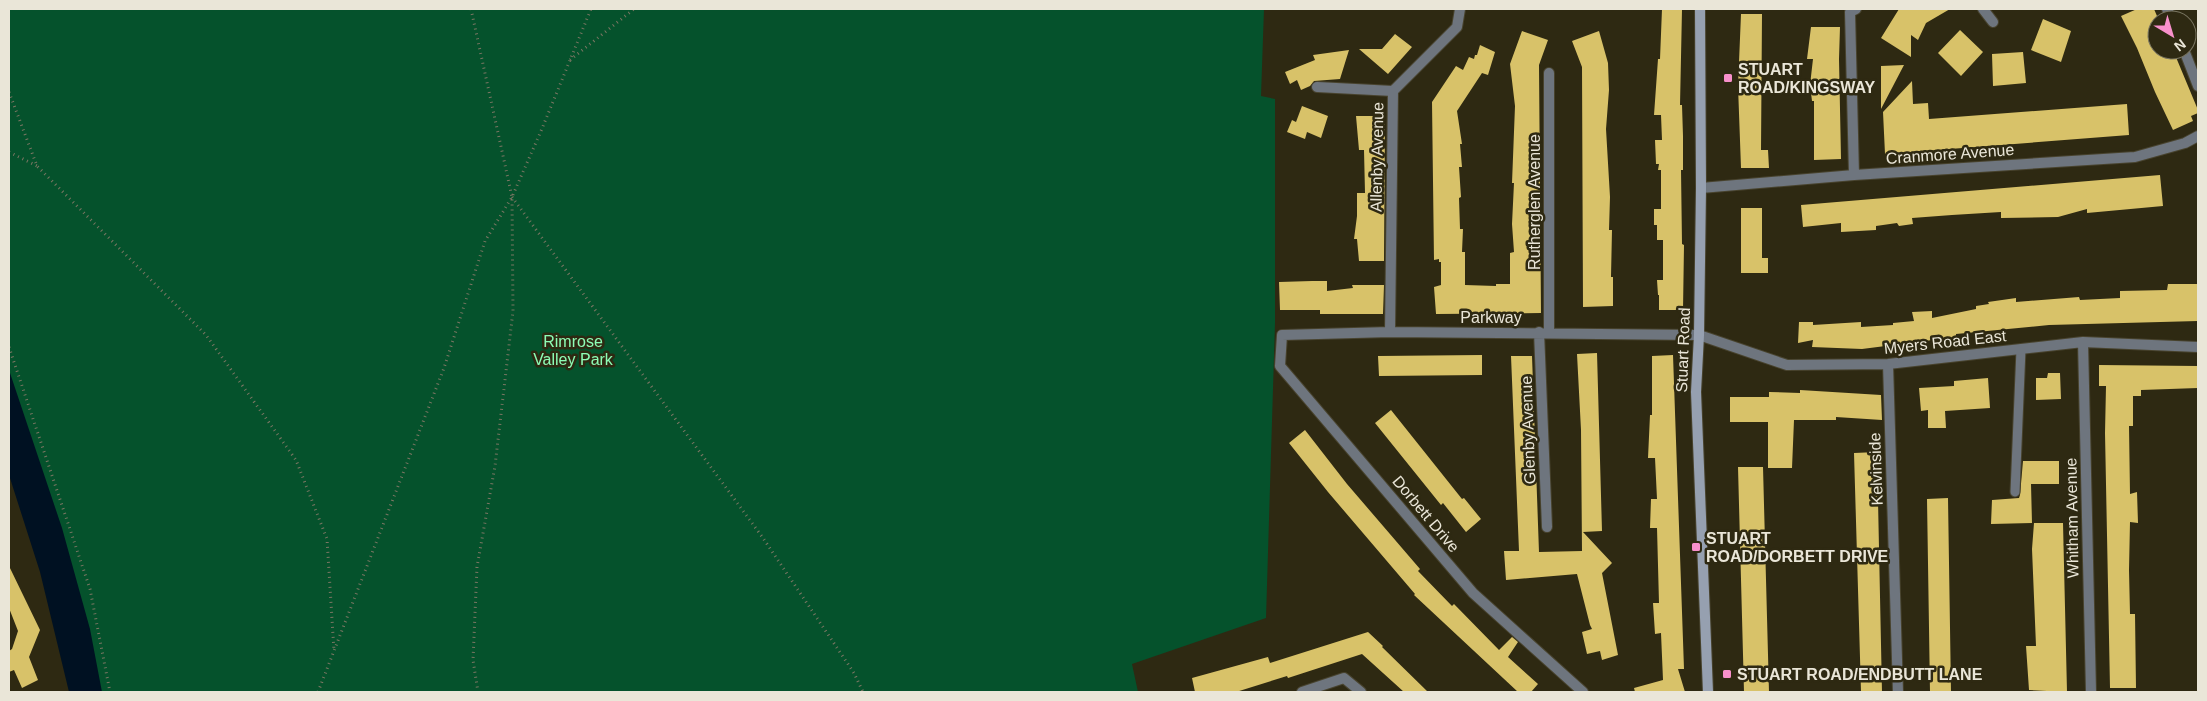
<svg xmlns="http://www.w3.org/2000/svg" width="2207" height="701" viewBox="0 0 2207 701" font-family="Arial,sans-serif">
  <rect width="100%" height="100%" fill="#2e2912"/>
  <path fill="#05522c" d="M9,9h1255l-3,87 14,3v224l-9,295 -134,46 6,28h-1054l-75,-272z"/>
  <path fill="#012" d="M9,370l53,158 28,101 12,63h-33l-29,-120 -31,-97z"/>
  <path fill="#d8c269" d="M1662,9h20l-2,96h2l1,31v34h-2l1,74 2,1 -1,65h-24v-15h-1l-1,-15h6v-40h-6v-15h-3v-16h7v-39h-3l1,-6h-3l-1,-24h7l-1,-25h-7l4,-56h2z
    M1899,9h51l-24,14 -8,17 -7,-5v22l-30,-19z
    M2137,9h17l3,7v34h16l25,60v3l-7,3 2,5 -20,9 -18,-38 -18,-44 -16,-32z
    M1741,14h21l-1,136h7l1,18h-28l-3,-82z
    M2043,19l28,12 -10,31 -30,-12z
    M1811,27h29l-1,32 2,100 -27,1v-59h-2l-2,-16 3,-26h-6z
    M1960,30l23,22 -22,24 -23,-23z
    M1522,31l26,9 -9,25 2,248 -105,1 -2,-27 7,-2v-23h-2v-3l-5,1 -2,-158 24,-36 7,4 6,-13 5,2 1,-4h2l3,-10 15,7 -7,23 -6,-2 -25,38 5,33h-2l2,23h-3l2,30 -2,1 1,31h3l-1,23h3v33l31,1v-2h14v-31l4,-1 -2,-28 2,-41h-2l3,-77 -5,-42z
    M1599,31l9,32 1,27 -3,39 4,68 -1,33h3l-1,47h2v29l-30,1 -1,-240 -10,-26z
    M1395,34l17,13 -24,27 -29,-25h23z
    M1349,50l-9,29 -26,2 -4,5 -9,4 -4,-10 -7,4 -5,-12 30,-12 -2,-5z
    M2023,52l3,31 -33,3 -1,-32z
    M1904,65l-23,44v-43z
    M1912,81l1,23 15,-1 1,16 198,-15 2,31 -244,19 -2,-42z
    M1302,106l26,10 -7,22 -14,-6 -2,7 -18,-7 5,-12 4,2z
    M1356,116h29l-1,145h-25l-2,-22h-3l3,-23v-23h8l-1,-43h-5z
    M2160,175l3,31 -76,7v-4l-29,8 -57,1v-6l-49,3 -40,3 1,6 -14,2 -2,-3 -21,3v4l-35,2v-9l-38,4 -2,-22z
    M1741,208h21v50h6v15h-27z
    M1312,281h15v10l26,-3 -1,-3h32l-1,29h-63v-4h-40l-1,-28z
    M2168,284h30v37l-149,4 -93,9v3l-94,12 -50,-2 1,-7 -15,3 1,-21h14v3l48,-3v5l32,-2v-2l21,-2 -2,-9 20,-1v7l44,-9v-3l13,-2 -1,-2 28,-4v4l63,-5 1,3 40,-2v-7l47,-1z
    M1597,353l5,178 -19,1 29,31 -10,10 16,82 -16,5 -2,-9 -13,3 -5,-22 10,-3 -2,-4 -13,-51 -71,6 -2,-29h15l-8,-195h21l7,196 43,-1 -1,-121 -4,-76z
    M1482,355v20l-103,1 -1,-20z
    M1673,355l11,314h-6l7,23h-50l-1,-4 29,-8 -2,-47 -6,1 -2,-31h6l-2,-75h-7l1,-29h6l-2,-41h-7l2,-43h2v-59z
    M2099,365l99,1v22l-57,2v6h-8v30h-4l1,68 7,-2 1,31 -8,-1 -1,48 1,44h5l1,74h-26l-5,-255 1,-47h-7z
    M2048,373h12l1,26 -25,1v-22h11z
    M1988,378l2,30 -45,3 1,17h-18v-18l-7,1 -2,-23 35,-2v-5z
    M1800,390l81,5 1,25 -46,-3v3h-42l-2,48h-24v-46h-38v-25h39v-5l31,1z
    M1391,410l71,89 2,-1 17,21 -15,13 -23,-29 -2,2 -66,-82z
    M1305,430l42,54 73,85 -2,2 34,35 2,-2 45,46 13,-13 6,5 -10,15 30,27 -7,8h-13l-104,-97 1,-1 -87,-102 -39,-49z
    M1877,452l5,240h-21l-7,-239z
    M2023,461h36v23h-28l1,39 -41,1 1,-24 27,-2 1,-3z
    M1738,467h25l6,225h-25z
    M1948,498l3,194h-21l-3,-193z
    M2034,523h29l4,169 -38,-2 -3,-44h10l-4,-97z
    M9,566l31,64 -11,27 9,23 -16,8 -8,-18 -5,2v-21l3,-2 6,-18 -9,-23z
    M1368,632l15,14 -1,1 46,45h-24l-42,-38 -74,24 -1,-2 -51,16h-41l-3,-14 76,-21 2,6z"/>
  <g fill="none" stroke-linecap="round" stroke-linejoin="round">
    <defs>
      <path id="lane" d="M2015,492l6,-143"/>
      <path id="street" d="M1983,9l10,13
        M2167,9l5,11
        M2184,50l14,36
        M1549,73v259
        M1317,87l76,4
        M1854,175l-4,-163 6,-3
        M1701,188l153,-13 281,-18 50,-14 13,-7
        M1390,332l3,-241 64,-64 3,-18
        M1539,332l8,195
        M2083,342l8,350
        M1888,364l10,328
        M1302,692l42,-14 17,14
        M1583,692l-110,-99 -193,-227 2,-31 108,-3 309,3 88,30 101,-1 195,-22 115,5"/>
      <path id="secondary" d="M1700,9l1,179 -2,147 -3,57 12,300"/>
    </defs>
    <use href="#lane" stroke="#48432e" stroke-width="11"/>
    <use href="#street" stroke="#48432e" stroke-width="12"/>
    <use href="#secondary" stroke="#48432e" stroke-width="12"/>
    <path stroke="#7b7663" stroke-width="3" stroke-dasharray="1 4" stroke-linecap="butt" d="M471,9l41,188 1,114 -18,155 -18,101 -4,93 5,32
      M570,60l64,-51
      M9,92l28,74 169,169 90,125 31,79 7,112
      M9,152l28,14
      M512,197l251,341 91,135 9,19
      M9,347l81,242 20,103
      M318,692l126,-324 41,-127 27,-44 29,-66 50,-122"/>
    <use href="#lane" stroke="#6e757e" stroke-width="9"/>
    <use href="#street" stroke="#6e757e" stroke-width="10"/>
    <use href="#secondary" stroke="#96a0b0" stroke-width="10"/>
  </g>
  <g fill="#f890cb" stroke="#2e2912" stroke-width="2">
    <rect x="1723" y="73" width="10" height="10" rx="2.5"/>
    <rect x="1691" y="542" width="10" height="10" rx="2.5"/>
    <rect x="1722" y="669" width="10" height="10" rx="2.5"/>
  </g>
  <g text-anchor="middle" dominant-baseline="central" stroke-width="5" stroke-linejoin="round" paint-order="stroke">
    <g font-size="16" font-weight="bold" fill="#eae6d8" stroke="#2e2912" text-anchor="start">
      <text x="1738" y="69">STUART<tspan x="1738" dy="18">ROAD/KINGSWAY</tspan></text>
      <text x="1706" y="538">STUART<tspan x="1706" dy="18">ROAD/DORBETT DRIVE</tspan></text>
      <text x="1737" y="674">STUART ROAD/ENDBUTT LANE</text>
    </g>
    <g font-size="16" fill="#eae6d8" stroke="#2e2912">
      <text transform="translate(1950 154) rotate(-4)">Cranmore Avenue</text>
      <text transform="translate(1377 157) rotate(-89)">Allenby Avenue</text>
      <text transform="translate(1534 202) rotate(-90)">Rutherglen Avenue</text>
      <text x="1491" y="317">Parkway</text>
      <text transform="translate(1945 342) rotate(-6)">Myers Road East</text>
      <text transform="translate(1683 350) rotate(-88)">Stuart Road</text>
      <text transform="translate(1528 430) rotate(-92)">Glenby Avenue</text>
      <text transform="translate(1876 469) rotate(-92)">Kelvinside</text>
      <text transform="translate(1426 514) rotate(50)">Dorbett Drive</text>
      <text transform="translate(2072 518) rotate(-91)">Whitham Avenue</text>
    </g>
    <g font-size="16" fill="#8dfcb5" stroke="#2e2912">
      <text x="573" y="341">Rimrose<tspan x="573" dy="18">Valley Park</tspan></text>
    </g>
  </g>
  <rect width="2207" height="701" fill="none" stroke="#eae6d8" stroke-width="20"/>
  <g transform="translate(2172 35) rotate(142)"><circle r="24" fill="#2e2912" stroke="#797561"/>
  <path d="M0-4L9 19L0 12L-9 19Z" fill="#f890cb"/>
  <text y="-8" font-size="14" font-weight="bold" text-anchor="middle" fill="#eae6d8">N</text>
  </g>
</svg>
